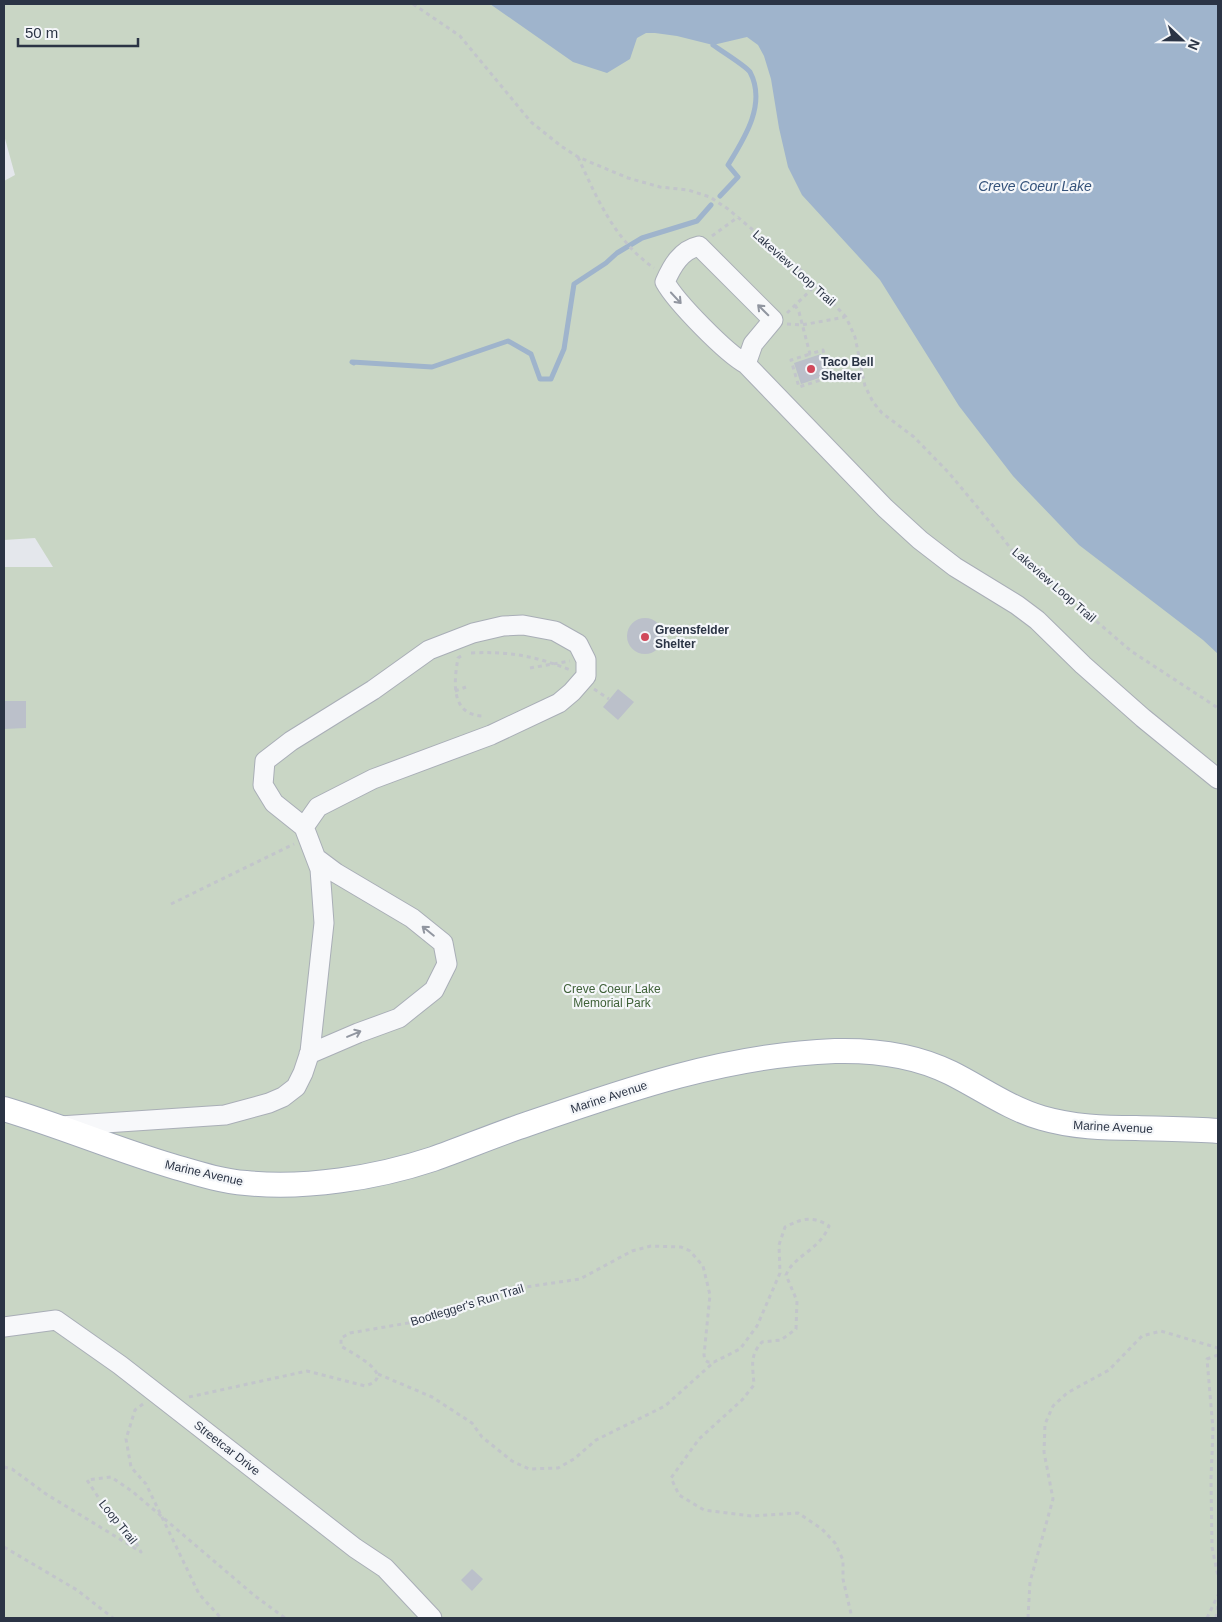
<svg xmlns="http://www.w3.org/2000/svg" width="1222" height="1622" viewBox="0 0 1222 1622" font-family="Helvetica,sans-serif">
  <rect width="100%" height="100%" fill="#e4e7ec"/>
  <path fill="#c9d6c5" d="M4,4h1214v1614h-1214v-1051h49l-18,-29 -31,2v-359l11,-6 -11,-40z"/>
  <path fill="#9fb4cc" d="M490,4h728v650l-15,-14 -124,-95 -66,-69 -54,-70 -79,-126 -78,-85 -14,-28 -9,-39 -8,-49 -7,-23 -6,-11 -11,-8 -34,8 -36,-9 -22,-3h-9l-9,5 -7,21 -23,14 -34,-11z"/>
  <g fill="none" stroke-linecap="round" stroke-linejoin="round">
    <path stroke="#9fb4cc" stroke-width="5" d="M713,45c7,5 33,21 37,27 17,32 -6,67 -22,93l10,12 -18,19
      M354,363l-2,-1 80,5 76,-26 23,13 9,25h11l13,-30 10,-65 32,-21 11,-10 25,-15 55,-17 14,-16"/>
  </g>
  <path fill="#bbc0ca" d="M821,354l7,21 -27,9 -7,-21z
    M627 636a18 18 0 1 1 36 0a18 18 0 1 1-36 0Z
    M618,689l16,13 -16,18 -15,-13z
    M4,701h22v27l-22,1z
    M472,1569l11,10 -11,12 -11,-11z"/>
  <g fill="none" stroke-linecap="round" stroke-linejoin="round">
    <defs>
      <path id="minor" d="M746,364l7,-20 20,-24 -74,-74c-18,4 -27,20 -34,36 11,20 61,71 81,82l139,144 35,32 35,27 62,38 20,15 46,45 60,53 75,61
        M523,625l32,6 23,13 8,16v16l-14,16 -13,11 -68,32 -118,44 -55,28 -14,20 -30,-24 -11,-18 2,-24 26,-20 82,-51 56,-40 44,-17 30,-7z
        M309,1054l49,-21 41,-15 35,-28 13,-26 -4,-21 -31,-25 -76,-45 -20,-15
        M60,1126l165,-11 44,-12 14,-6 13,-10 7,-14 7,-21 14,-129 -4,-54 -16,-42
        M4,1327l52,-7 64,45 235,183 30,20 47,50"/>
      <path id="major" d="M4,1109c57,17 111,40 168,57 24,7 48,15 74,17 59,6 130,-5 187,-24 28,-10 55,-21 83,-31 104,-36 207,-73 319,-77 40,-1 80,4 116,22 30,15 59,36 91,45 31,9 62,10 94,10 27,1 55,1 82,3"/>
    </defs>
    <use href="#minor" stroke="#a9aeb7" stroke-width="21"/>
    <use href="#major" stroke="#a3abb8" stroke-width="26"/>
    <path stroke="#c2c5cb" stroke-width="3" stroke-dasharray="4 4" stroke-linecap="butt" d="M413,4l47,32 71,86 30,24 17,11 50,21 32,9 28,3 22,7 18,12 75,63 43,45 9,20 10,49 8,16 9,11 32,24 35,36 45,54 21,27 31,24 85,73 87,57
      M578,157c19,42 38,85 76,111
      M712,236l26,-19
      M795,305l4,7 11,42 13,-4 7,27 -31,10 -8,-27 19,-6
      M787,313l29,-28
      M787,324l15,1 43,-8
      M471,653c37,-2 65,3 99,17
      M461,656l-3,2c-4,23 -8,56 24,58
      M530,668l40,-7
      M594,689l15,10
      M455,691l11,-4
      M171,904l123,-60
      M1218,1355l-11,4 6,70 -2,50 1,68 6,29
      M378,1374l54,23 40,26 10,14 30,24 17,8 29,-1 16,-9 22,-19 69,-34 49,-44
      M189,1397l118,-26 58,15c34,-10 -12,-32 -24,-40v-8l9,-5 58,-10 104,-34 68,-10 52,-28 19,-5 30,1 9,4 13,15 7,29 -6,60 1,5 3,2h6l26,-13 17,-23 23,-53 -1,-28 6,-18c16,-8 27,-12 44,-1 -10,25 -35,29 -43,49l11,26 -1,28 -15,11 -19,2c-13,14 -9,25 -8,43l-12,15 -43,39 -28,39 8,17 25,15 47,6 47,-3 24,16 13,14 8,17v19l9,39
      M143,1404l-8,6 -9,29 5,28 15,17 53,110 22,24
      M4,1467l8,2 34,25 95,58 -8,-14 -14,-17 -17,-18 -15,-23 24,-3 22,15 122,104 30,22
      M4,1547l73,43 36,28
      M1028,1618l2,-36 23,-83 -9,-47 1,-28 8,-18 14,-13 42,-23 33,-34 19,-5 57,17
      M1207,1618l11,-23
      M1216,1618l2,-13"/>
    <use href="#minor" stroke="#f7f8fa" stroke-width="19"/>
    <use href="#major" stroke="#fff" stroke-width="24"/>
  </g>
  <defs><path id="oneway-shaft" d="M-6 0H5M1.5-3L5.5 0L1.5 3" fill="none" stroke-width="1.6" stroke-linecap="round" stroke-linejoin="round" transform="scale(1.25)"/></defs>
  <g stroke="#9196a0">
    <use href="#oneway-shaft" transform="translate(676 298) rotate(47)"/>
    <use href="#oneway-shaft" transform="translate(763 310) rotate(-135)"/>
    <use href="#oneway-shaft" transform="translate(428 931) rotate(-141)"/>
    <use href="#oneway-shaft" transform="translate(354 1034) rotate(-23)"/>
  </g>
  <g fill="#d1495b" stroke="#f4f6f9" stroke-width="2">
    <circle cx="811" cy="369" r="5"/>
    <circle cx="645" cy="637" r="5"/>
  </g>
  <g text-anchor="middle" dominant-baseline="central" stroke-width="4.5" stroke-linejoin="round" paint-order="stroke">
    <g font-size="12" fill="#2b3445" stroke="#f4f6f9">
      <text transform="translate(794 268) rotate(42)">Lakeview Loop Trail</text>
      <text transform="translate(1054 585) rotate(41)">Lakeview Loop Trail</text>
      <text transform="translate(609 1097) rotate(-18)">Marine Avenue</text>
      <text transform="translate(1113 1127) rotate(3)">Marine Avenue</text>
      <text transform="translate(204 1173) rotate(13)">Marine Avenue</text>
      <text transform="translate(467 1305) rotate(-17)">Bootlegger's Run Trail</text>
      <text transform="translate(227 1448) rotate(38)">Streetcar Drive</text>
      <text transform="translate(118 1522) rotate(51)">Loop Trail</text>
    </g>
    <g font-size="12" font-weight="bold" fill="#2b3445" stroke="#f4f6f9" text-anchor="start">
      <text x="821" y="362">Taco Bell<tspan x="821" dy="14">Shelter</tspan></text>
      <text x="655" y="630">Greensfelder<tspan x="655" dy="14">Shelter</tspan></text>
    </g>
    <g font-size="12" fill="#3f6138" stroke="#f4f6f9">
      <text x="612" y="989">Creve Coeur Lake<tspan x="612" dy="14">Memorial Park</tspan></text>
    </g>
    <g font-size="14" font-style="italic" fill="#34527a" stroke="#f4f6f9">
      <text x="1035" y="186">Creve Coeur Lake</text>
    </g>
  </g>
  <rect width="1222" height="1622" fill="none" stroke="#2b3445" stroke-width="10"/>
  <g transform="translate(1182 40) rotate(112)" stroke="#f4f6f9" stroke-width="4" paint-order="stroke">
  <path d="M0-4L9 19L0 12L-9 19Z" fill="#2b3445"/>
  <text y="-8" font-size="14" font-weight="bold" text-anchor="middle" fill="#2b3445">N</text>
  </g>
  <path d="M18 38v8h120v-8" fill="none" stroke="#2b3445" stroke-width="2.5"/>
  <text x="25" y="38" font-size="15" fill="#2b3445" stroke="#f4f6f9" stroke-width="4" paint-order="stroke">50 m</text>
</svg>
